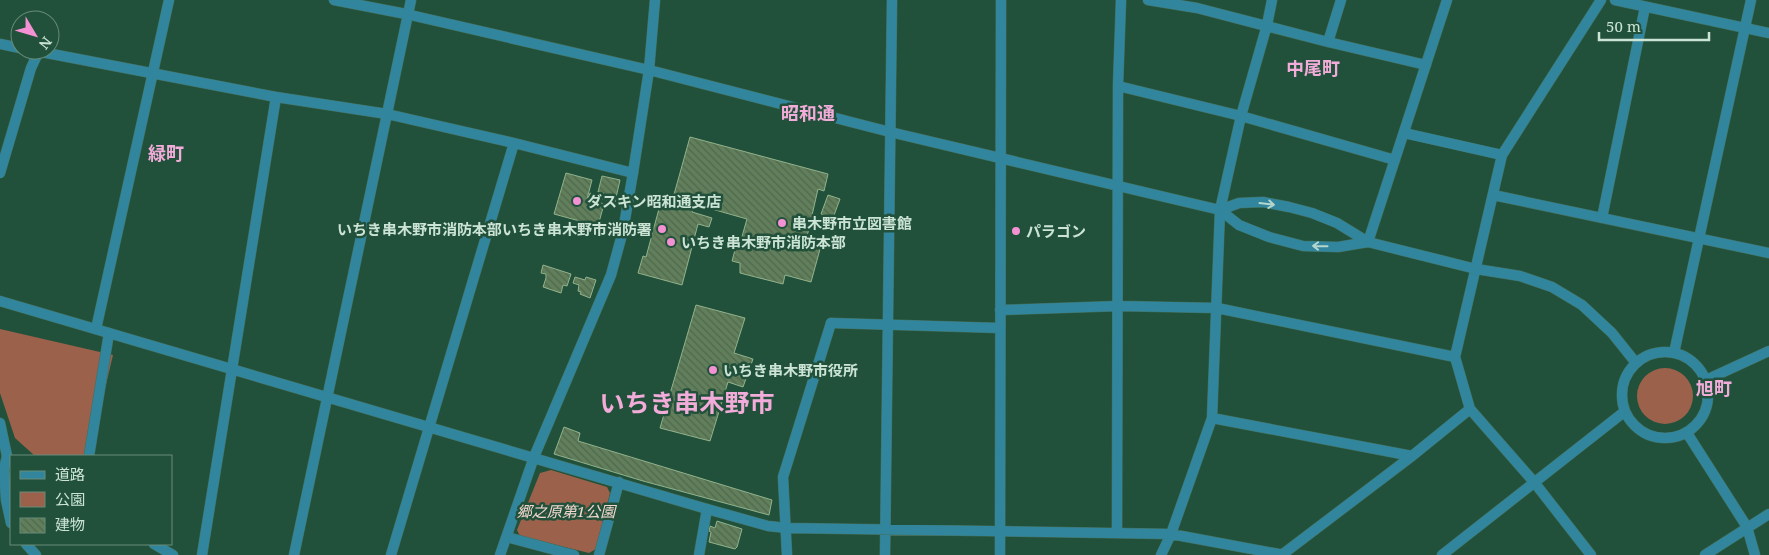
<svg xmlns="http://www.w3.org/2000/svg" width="1769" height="555" viewBox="0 0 1769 555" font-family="'Noto Serif','Noto Sans JP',serif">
  <defs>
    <pattern id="building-back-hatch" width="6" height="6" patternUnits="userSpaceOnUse" patternTransform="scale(1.25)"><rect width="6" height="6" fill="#607f5a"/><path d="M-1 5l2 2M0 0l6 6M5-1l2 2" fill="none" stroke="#526750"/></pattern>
  </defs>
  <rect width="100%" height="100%" fill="#22513b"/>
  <path fill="#9c614b" d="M0,329l113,26 -24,101h-54l-20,-18 -15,-45z
    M1637 396a28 28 0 1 1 56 0a28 28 0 1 1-56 0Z
    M551,470l56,17 3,6 -14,56 -7,4 -69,-17 -3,-6 23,-57z"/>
  <path fill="url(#building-back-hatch)" stroke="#92b28c" d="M690,137l138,37 -4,17 -6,-2 -11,48 15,5 -11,40 -26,-7 -2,9 -43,-11v-10l-8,-2 6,-22 3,1 6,-21 -74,-21z
    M566,173l26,7 -5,19 17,5 -6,22 -44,-12z
    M602,176l18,4 -5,22 -16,-4 2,-6h-3z
    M590,193l5,2 -1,4 -6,-1z
    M828,195l12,4 -7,19 -12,-4z
    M665,201l28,7 -1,4 20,6 -3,9 -11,-3 -16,61 -44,-12 5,-17 3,1 14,-52 3,1z
    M543,265l28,9 -4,12 -4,-1 -2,8 -18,-6 3,-9v-4l-5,-1z
    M575,277l10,3 1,-3 10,3 -6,18 -10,-4 1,-2 -3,-1 1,-6 -6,-2z
    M696,305l49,13 -11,35 19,6 -10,28 -15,-5 -18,59 -50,-13z
    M564,427l16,6 -2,8 194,59 -3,15 -126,-34 -89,-27z
    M717,521l25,8 -5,18 -2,2 -26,-7 2,-10 -2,-1 1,-5 5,2z"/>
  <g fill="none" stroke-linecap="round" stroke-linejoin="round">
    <defs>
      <path id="minor" d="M1148,0l49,8 131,34 98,23
        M1615,0l154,33
        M1328,42l13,-42
        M0,44l20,4
        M31,50l245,47 111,17 127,29 119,30
        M1118,86l123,30 154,44
        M1404,133l98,22
        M0,173l31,-105 8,-17
        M1493,195l276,58
        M1602,218l43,-211
        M1368,242l79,-242
        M1000,310l119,-4 98,2 238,49
        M96,329l73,-329
        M1212,418l200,38
        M0,423l7,33 -3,13 2,31 5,23
        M89,456l20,-123
        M787,528l384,6 113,21
        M1117,533l1,-447 3,-86
        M507,537l67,18
        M26,544l10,11
        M154,544l19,11
        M1283,554l129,-98 58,-47
        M202,555l74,-458
        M294,555l117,-555
        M391,555l123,-412
        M599,555l20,-73
        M699,555l8,-46
        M787,555l-4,-78 48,-154
        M885,555l7,-555
        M1161,555l10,-21 41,-116 8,-208 21,-94 26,-91 5,-25
        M1591,555l-57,-73 -64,-73 -15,-52 47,-202 99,-155
        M1705,555l64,-41"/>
      <path id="tertiary" d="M334,0l72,14 243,56 241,62 330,78 19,15 30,12 34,9 35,1 30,-5
        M1220,210l19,-7 24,-1 26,5 23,6 25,10 31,19 108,27 44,7 32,11 30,18 30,28 24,30
        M0,301l707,208 61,17 19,2
        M831,323l169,5
        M1622 395a43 43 0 1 1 86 0a43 43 0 1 1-86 0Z
        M1674,353l77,-353
        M1706,380l63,-29
        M1687,433l60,94 8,28
        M500,555l34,-98 77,-182 12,-44 10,-58 16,-103 6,-70
        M1000,555l1,-555
        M1442,555l182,-143"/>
    </defs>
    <use href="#minor" stroke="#446e5a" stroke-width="11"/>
    <use href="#tertiary" stroke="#446e5a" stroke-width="11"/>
    <use href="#minor" stroke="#31869e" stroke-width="10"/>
    <use href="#tertiary" stroke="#31869e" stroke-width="10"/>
  </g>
  <defs><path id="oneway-shaft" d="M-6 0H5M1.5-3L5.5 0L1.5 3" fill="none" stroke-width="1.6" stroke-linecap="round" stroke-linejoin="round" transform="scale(1.25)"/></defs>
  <g stroke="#b4d6cd">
    <use href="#oneway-shaft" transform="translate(1267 204) rotate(7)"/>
    <use href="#oneway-shaft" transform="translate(1320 246) rotate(-179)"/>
  </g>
  <g fill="#f491d3" stroke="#22513b" stroke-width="2">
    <circle cx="577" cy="201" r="5"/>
    <circle cx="782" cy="223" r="5"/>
    <circle cx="662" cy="229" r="5"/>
    <circle cx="1016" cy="231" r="5"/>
    <circle cx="671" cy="242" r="5"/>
    <circle cx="713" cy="370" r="5"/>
  </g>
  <g text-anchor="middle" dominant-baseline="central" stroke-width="5" stroke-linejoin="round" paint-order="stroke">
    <g font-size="15" font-weight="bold" fill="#cbe4d5" stroke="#22513b" text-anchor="start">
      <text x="587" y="201">ダスキン昭和通支店</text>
      <text x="792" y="223">串木野市立図書館</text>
      <text x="652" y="229" text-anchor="end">いちき串木野市消防本部いちき串木野市消防署</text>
      <text x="1026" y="231">パラゴン</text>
      <text x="681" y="242">いちき串木野市消防本部</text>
      <text x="723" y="370">いちき串木野市役所</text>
    </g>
    <g font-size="15" font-style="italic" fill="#f3d8cf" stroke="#22513b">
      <text x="566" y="511">郷之原第1公園</text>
    </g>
    <g font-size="18" font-weight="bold" fill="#f2acd9" stroke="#22513b">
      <text x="1313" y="68">中尾町</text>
      <text x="808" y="113">昭和通</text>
      <text x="166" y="153">緑町</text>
      <text x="1714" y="388">旭町</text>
    </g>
    <g font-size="25" font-weight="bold" fill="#f2acd9" stroke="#22513b">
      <text x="687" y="402">いちき串木野市</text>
    </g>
  </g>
  <rect x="10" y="455" width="162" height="90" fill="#22513b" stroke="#668c79"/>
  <rect x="20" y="471" width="25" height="8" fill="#31869e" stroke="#668c79"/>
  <text x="55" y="480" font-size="15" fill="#cbe4d5">道路</text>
  <rect x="20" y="492" width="25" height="15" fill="#9c614b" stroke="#668c79"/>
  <text x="55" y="505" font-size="15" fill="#cbe4d5">公園</text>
  <rect x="20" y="518" width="25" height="15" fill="url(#building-back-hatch)" stroke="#668c79"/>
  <text x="55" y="530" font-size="15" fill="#cbe4d5">建物</text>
  <g transform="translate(35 35) rotate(128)"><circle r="24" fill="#22513b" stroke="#668c79"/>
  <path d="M0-4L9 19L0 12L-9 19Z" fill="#f491d3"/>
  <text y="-8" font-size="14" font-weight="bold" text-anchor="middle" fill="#cbe4d5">N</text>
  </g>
  <path d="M1599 32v8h110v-8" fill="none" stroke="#cbe4d5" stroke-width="2.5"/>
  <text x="1606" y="32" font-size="15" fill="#cbe4d5" stroke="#22513b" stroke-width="4" paint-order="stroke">50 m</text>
</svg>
